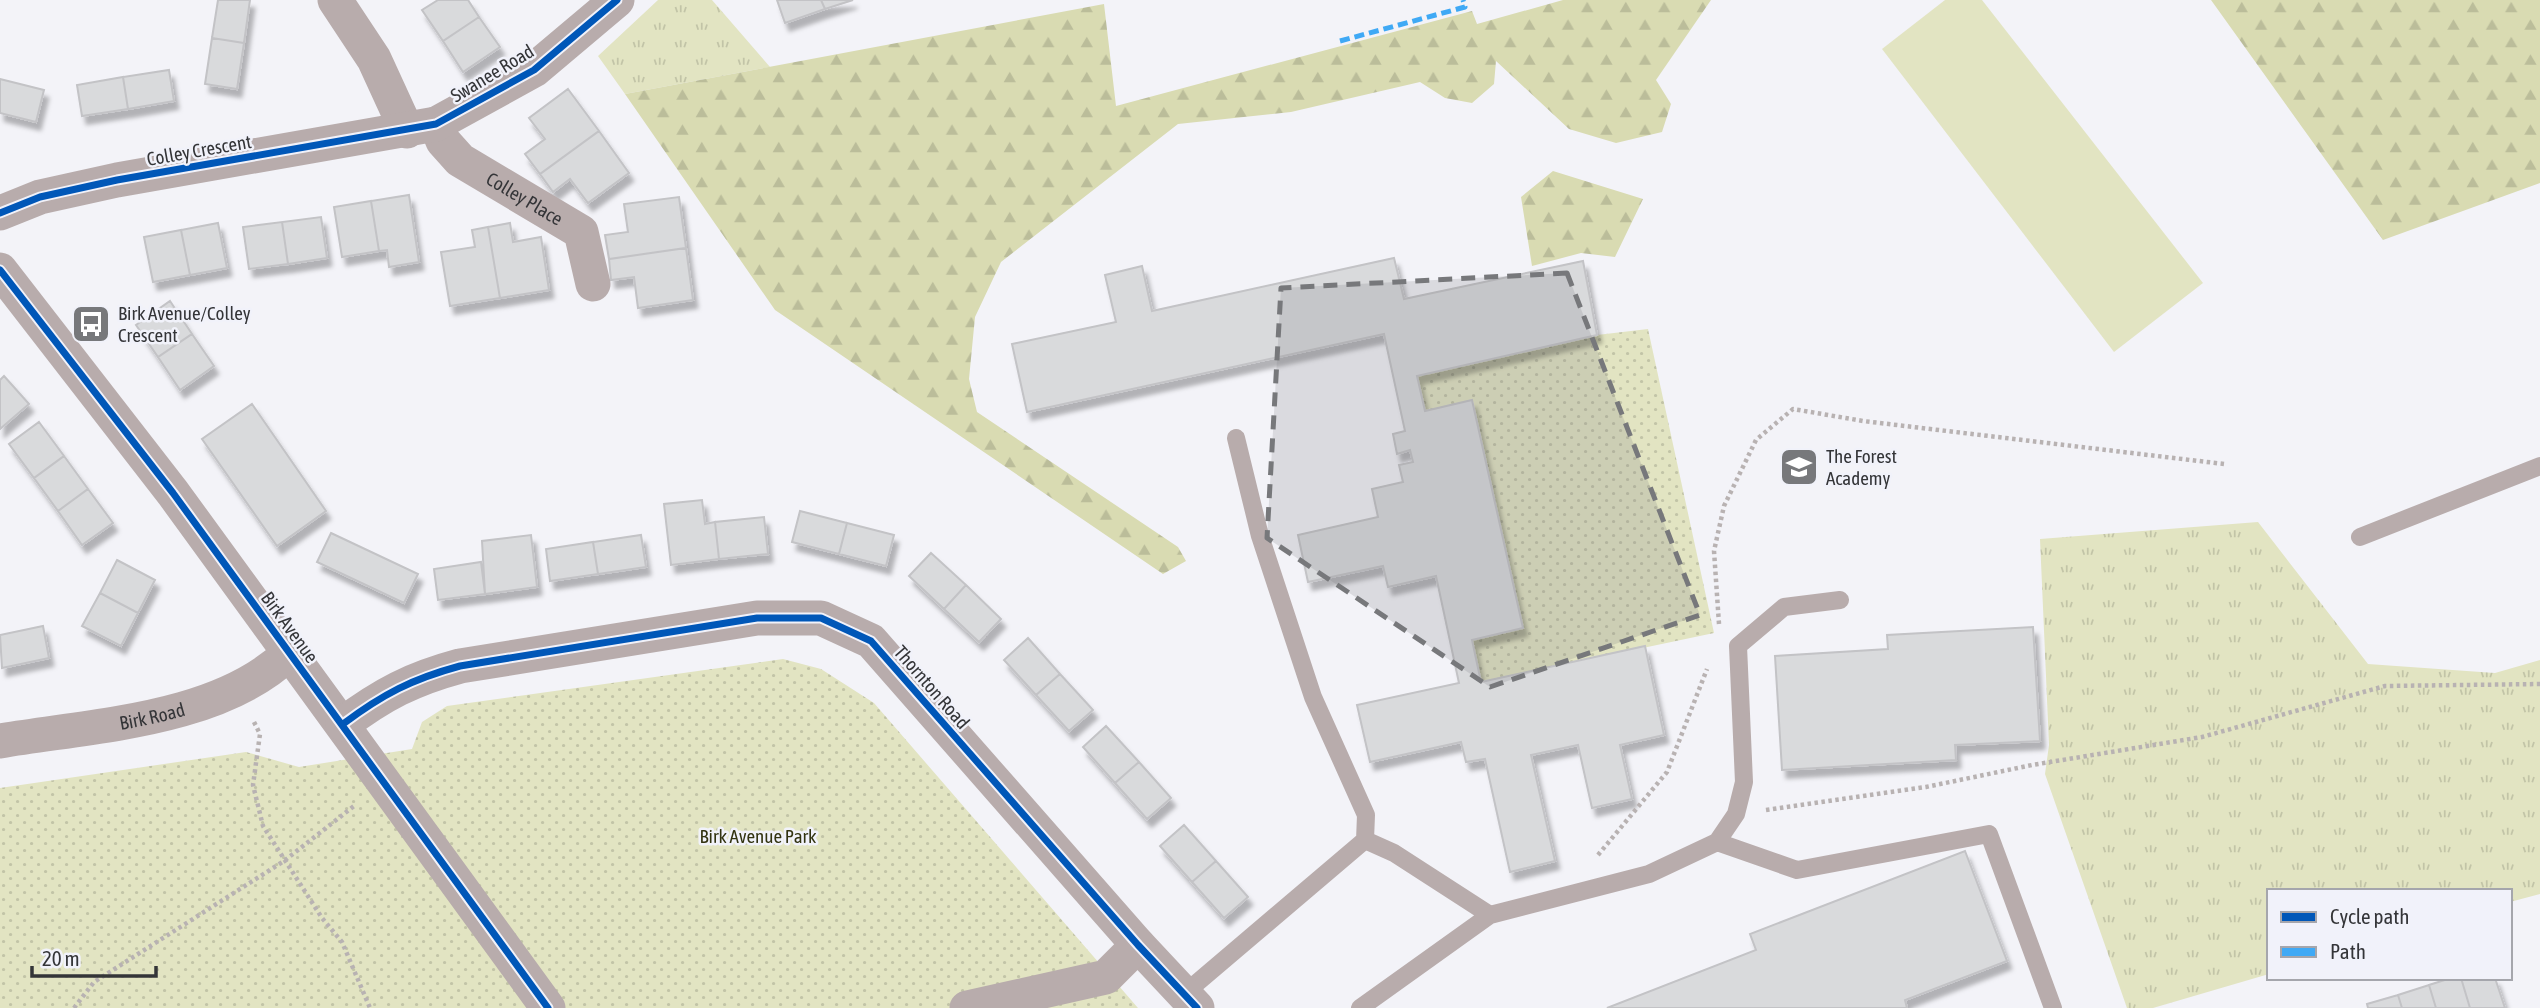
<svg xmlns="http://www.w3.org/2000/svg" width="2540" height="1008" viewBox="0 0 2540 1008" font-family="'Asap Condensed',sans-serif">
  <defs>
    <pattern id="grass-tufts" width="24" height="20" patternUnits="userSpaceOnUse" patternTransform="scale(1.75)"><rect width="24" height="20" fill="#e2e4c2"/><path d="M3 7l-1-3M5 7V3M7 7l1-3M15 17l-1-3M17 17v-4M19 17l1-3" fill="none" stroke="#c2c4a7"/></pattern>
    <pattern id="forest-firs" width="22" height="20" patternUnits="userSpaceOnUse" patternTransform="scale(1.75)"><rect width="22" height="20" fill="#d9dbb2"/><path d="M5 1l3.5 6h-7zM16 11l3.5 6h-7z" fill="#bbbd9a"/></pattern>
    <pattern id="park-dots" width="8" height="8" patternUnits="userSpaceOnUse" patternTransform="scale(1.75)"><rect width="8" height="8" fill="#e2e4c2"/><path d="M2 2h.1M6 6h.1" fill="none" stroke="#c2c4a7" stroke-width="1.8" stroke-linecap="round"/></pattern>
    <filter id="shadow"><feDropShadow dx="4.5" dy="8" stdDeviation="2" flood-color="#0004"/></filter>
  </defs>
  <rect width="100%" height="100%" fill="#f3f3f8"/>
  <path fill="url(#grass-tufts)" d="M658,0h54l58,67 -145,27 -27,-38z
    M2258,522l110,142 127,9 45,-13v234l-30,8v-11h-241v83l-116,34h-26l-82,-234 4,-29 -9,-206z"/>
  <path fill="url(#forest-firs)" d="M1563,0h148l-55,80 15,24 -9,28 -46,11 -47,-14 -73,-68 -2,23 -22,19 -27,-5 -25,-16 -129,30 -113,12 -177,138 -26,55 -6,62 8,33 201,135 8,14 -23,13 -388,-264 -150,-216 479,-90 12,102 356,-95 5,13z
    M2211,0h329v183l-157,57z
    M1553,171l90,28 -28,58 -34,-4 -49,13 -11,-69z"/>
  <path fill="url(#park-dots)" d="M1648,329l66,304 -233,49 -9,-42 51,-12 -50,-227 -48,10 -8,-35 180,-41z
    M783,659l38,10 53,34 264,305h-1138v-220l246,-36 53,15 113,-18 10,-27 25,-16z"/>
  <path fill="#e2e4c2" d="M1945,0h37l221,283 -89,69 -232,-303z"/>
  <path fill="#d9dadc" stroke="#c3c3c6" stroke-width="2" filter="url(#shadow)" d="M218,0h32l-6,43 -32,-5z
    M438,0h30l11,17 -36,24 -21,-31z
    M777,0h44l4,9 -40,14z
    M821,0h32l-28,9z
    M479,17l21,30 -37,25 -20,-31z
    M212,38l32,5 -7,46 -32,-5z
    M169,70l5,31 -46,8 -5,-32z
    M123,77l5,32 -46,7 -5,-31z
    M0,79l44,11 -8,32 -36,-9z
    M568,89l31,42 -59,43 -15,-20 20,-15 -16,-21z
    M599,131l30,42 -41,30 -18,-24 -17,13 -13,-18z
    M409,195l10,67 -30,5 -2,-17 -8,1 -8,-50z
    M679,197l7,51 -77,11 -4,-24 23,-3 -4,-28z
    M371,201l8,50 -37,6 -8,-50z
    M321,217l6,41 -39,6 -6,-42z
    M282,222l6,42 -39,5 -6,-42z
    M218,223l9,45 -37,7 -9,-45z
    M510,223l3,19 28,-5 8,53 -49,8 -12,-71z
    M488,227l12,71 -50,8 -9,-54 34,-5 -3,-17z
    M181,230l9,45 -37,7 -9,-45z
    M686,248l7,52 -55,8 -4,-31 -23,3 -2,-21z
    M1394,258l10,41 179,-38 14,74 -180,41 8,35 47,-11 51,228 -51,12 9,42 164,-36 19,89 -44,10 12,54 -40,9 -14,-63 -47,10 24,106 -45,11 -25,-113 -19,3 -5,-20 -91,20 -13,-57 102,-22 -23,-107 -48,11 -5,-21 -75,16 -10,-47 80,-18 -6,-28 31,-7 -4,-17 14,-3 -3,-12 -13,4 -4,-20 12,-3 -21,-97 -357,78 -15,-68 104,-22 -11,-47 37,-9 10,45z
    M170,301l22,33 -34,23 -22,-32z
    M192,334l22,32 -34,24 -22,-33z
    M4,376l25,28 -29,25v-49z
    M252,404l74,107 -49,35 -75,-107z
    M39,422l25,34 -30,22 -25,-34z
    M64,456l24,33 -30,22 -24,-33z
    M88,489l25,34 -31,22 -24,-34z
    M702,500l3,24 10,-2 4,37 -48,6 -7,-61z
    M800,511l47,12 -8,31 -47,-12z
    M764,517l4,37 -49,5 -4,-37z
    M847,523l47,12 -8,31 -47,-12z
    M331,533l87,41 -14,29 -87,-41z
    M531,535l6,52 -52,7 -3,-53z
    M641,535l5,32 -48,7 -5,-32z
    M593,542l5,32 -48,7 -4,-32z
    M931,553l35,32 -22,24 -35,-33z
    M117,560l38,20 -17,33 -38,-20z
    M481,562l4,32 -47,6 -4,-31z
    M966,585l35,34 -22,23 -35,-33z
    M100,593l38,20 -17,33 -39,-20z
    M43,626l6,32 -47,10 -2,-33z
    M2033,627l7,114 -85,4 1,15 -174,10 -7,-114 113,-7 -1,-14z
    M1028,638l32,36 -24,21 -32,-35z
    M1060,674l33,36 -24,21 -33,-36z
    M1106,726l33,36 -24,21 -32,-36z
    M1139,762l32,36 -24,21 -32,-36z
    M1184,825l32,36 -24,21 -32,-36z
    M1965,851l42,110 -102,39 2,8h-300l149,-58 -6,-16z
    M1216,861l32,36 -24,21 -32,-36z
    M2451,978h10l9,30h-34l-7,-23z
    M2461,978h34l10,30h-35z
    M2429,985l7,23h-34l-4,-13z
    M2398,995l4,13h-34l-1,-4z"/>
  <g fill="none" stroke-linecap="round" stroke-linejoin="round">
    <path stroke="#b8b2b2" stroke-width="4.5" stroke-dasharray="3.5 3.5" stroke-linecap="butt" d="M1719,624l-5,-73 10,-45 32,-66 37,-31 70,12 361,43
      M254,722l6,12 -7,51 10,41 59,92 20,24 28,66
      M1766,810l160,-23 106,-22 170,-28 183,-51 155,-2
      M1598,855l69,-83 40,-103
      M74,1008l20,-26 190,-121 70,-55"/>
    <path stroke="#b8acac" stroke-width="18" d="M1236,438l24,98 53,161 53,118 -1,25
      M2360,537l180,-71
      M1717,842l80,28 192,-36 64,174
      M1185,993l180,-153 29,13 96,62 159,-41 68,-32 19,-28 8,-32 -6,-136 46,-39 56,-7
      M1360,1008l130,-93"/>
    <g stroke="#b8acac" stroke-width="35">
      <path d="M335,0l39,59 33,72"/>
      <path id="s1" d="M436,124l7,17 17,19 121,72 12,52"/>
      <path d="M0,213l40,-16 77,-17 319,-56 98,-54 83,-70"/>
      <path d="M0,270l173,223 375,515"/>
      <path d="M343,724c40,-30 69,-45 117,-58l297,-48h64l50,23 267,304 59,63"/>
      <path id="s2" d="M0,741c93,-16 219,-20 289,-88"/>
      <path d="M967,1008l139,-31 32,-32"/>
    </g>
    <path stroke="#3fa9f5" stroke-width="5" stroke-dasharray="10 5" stroke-linecap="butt" d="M1340,41l125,-34 -2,-7"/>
    <defs>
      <path id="cycleway" d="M0,213l40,-16 77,-17 319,-56 98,-54 83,-70
        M0,270l173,223 375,515
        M343,724c40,-30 69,-45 117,-58l297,-48h64l50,23 267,304 59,63"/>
    </defs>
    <use href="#cycleway" stroke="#f1f2fa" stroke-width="11"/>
    <use href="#cycleway" stroke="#0057b8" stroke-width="7"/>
  </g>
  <path fill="#77787b" fill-opacity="0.2" stroke="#77787b" stroke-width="5" stroke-dasharray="14 9" stroke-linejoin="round" d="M1567,273l133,342 -210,72 -223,-149 14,-250z"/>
  <defs>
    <symbol id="bus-square" viewBox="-11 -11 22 22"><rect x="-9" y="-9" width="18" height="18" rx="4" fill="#77787b" stroke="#f1f2fa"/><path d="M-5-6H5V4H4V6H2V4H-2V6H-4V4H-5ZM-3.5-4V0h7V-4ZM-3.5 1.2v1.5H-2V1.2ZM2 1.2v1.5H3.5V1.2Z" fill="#fff"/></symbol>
    <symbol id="school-square" viewBox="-11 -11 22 22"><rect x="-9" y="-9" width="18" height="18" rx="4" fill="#77787b" stroke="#f1f2fa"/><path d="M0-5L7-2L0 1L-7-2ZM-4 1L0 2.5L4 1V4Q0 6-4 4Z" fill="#fff"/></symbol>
  </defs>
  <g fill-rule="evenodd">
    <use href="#bus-square" x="69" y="302" width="44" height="44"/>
    <use href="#school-square" x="1777" y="445" width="44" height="44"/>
  </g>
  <g text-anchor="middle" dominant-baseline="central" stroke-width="5" stroke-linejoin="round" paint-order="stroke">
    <g font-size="19" fill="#343538" stroke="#f1f2fa">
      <text transform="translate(492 73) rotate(-31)">Swanee Road</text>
      <text transform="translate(199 150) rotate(-10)">Colley Crescent</text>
      <text stroke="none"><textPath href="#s1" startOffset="119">Colley Place</textPath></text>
      <text transform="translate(290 627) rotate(54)">Birk Avenue</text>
      <text transform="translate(932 687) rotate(49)">Thornton Road</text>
      <text stroke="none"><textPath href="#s2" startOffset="154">Birk Road</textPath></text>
    </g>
    <g font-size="19" fill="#343538" stroke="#f1f2fa" text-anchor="start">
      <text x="118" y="313">Birk Avenue/Colley<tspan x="118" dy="22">Crescent</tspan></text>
      <text x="1826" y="456">The Forest<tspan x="1826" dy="22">Academy</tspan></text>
    </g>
    <g font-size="19" fill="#323310" stroke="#f1f2fa">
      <text x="758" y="836">Birk Avenue Park</text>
    </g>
  </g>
  <rect x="2267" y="889" width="245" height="91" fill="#f1f2fa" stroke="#a5a6ac" stroke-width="2"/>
  <rect x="2281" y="912" width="35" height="10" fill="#0057b8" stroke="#a5a6ac" stroke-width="2"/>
  <text x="2330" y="924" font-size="21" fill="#343538">Cycle path</text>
  <rect x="2281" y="947" width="35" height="10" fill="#3fa9f5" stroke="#a5a6ac" stroke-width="2"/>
  <text x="2330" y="959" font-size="21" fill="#343538">Path</text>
  <path d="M32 966v10h124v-10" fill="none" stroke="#343538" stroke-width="3.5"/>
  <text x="42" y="966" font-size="21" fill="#343538" stroke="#f1f2fa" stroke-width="5" paint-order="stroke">20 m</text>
</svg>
